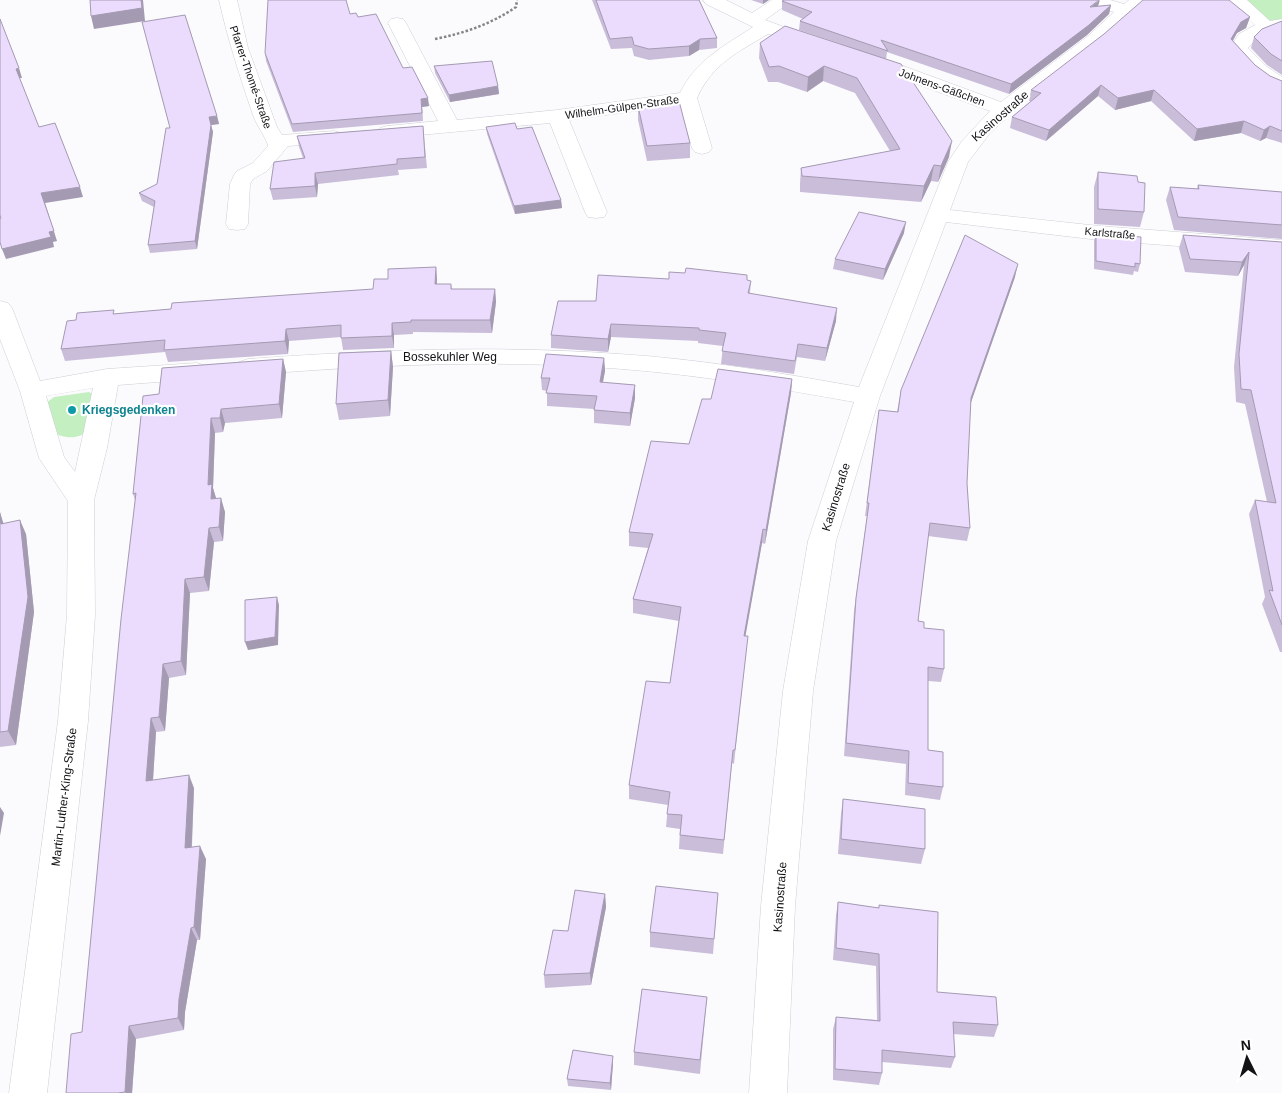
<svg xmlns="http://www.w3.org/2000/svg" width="1282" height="1093" viewBox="0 0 1282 1093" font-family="Arial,sans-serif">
  <rect width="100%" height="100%" fill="#fbfbfe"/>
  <path fill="#c4efc0" d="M1245,0h37v19l-13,2z
    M89,392l7,4 -5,34c-13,8 -19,9 -33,5l-12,-32 8,-6z"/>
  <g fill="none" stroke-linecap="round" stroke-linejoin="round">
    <defs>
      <path id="street" d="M219,0h18l11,48 29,79 5,8 52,-4 7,2 3,4 -3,4 -7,2 -46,3 -21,25 -14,8 -3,5 -2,40 -3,5 -8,1 -8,-1 -3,-5 4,-40 4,-9 3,-4 16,-8 15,-17c-1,-7 -12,-21 -15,-31 -13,-38 -25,-75 -34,-115z
        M703,0h23l26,13 20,-13h21l-28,20 22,8 3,4 -3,4 -6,1 -13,-3c-30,18 -56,30 -71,64l15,50 -3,4 -7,2 -7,-2 -3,-4 -13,-43 -110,15 38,92 -3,5 -8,1 -8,-1 -3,-5 -35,-89 -163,15 -7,-2 -3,-4 3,-4 7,-2 51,-5 -50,-98 3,-4 6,-1 6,1 3,4 51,97 100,-10 123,-17c15,-32 44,-47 73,-66l-47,-23z
        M1082,0h28l14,4 5,-4h20l-49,43 -77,60 -33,30 -22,29 -18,48 149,16 183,14v14l-183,-14 -153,-18 -66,174 -44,145 -23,150 -18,215 -8,187h-38l12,-187 22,-215 25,-150 46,-139c-77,-14 -154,-27 -232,-33 -125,-10 -250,-4 -374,6l-9,-3 -3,-5 3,-5 9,-3c124,-9 247,-14 371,-5 81,5 161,19 240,33l89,-225 14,-21 28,-30 -125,-46 -2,-4 2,-4 7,-2 7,2 122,45 87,-66 26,-24 -29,-8z
        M1227,0h20l23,21 12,-2v10l-25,9 -9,10 18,18 16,11v15c-20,-5 -42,-27 -53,-43l10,-15 16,-9z
        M0,301l8,2 4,5 28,73 67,-12 90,-6 9,3 3,5 -3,5 -9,3 -79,6 -11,63 -13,52 1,115 -7,106 -41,372h-38l49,-372 9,-106 1,-114 -29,-43 -19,-67 -20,-52zM93,388l-18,84 -11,-15 -18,-61z"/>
    </defs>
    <use href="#street" stroke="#cdcdd6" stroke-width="1"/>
    <path stroke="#858588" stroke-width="2.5" stroke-dasharray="2.5 2" stroke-linecap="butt" d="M435,39c30,-6 56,-15 81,-32l1,-7"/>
    <use href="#street" fill="#fff" fill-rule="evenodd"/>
  </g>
  <path fill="#cabdda" d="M592,0h107l18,38v10l-18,2 -10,6 -40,4 -15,-4 -2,-8 -21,1z
    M751,0h18l-6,4z
    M782,1l316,5 13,-1 -2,9 -22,21 -78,59 -122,-42 -1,8 63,97 -11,25 -7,-1 -10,21 -121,-10v-8l1,-16 89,-17 -35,-58 -32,-12 -16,11 -29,-10h-10l-9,-24 1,-15 87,3 -48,-16 1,-9 3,-2 -21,-9z
    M350,14l8,3 45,51 26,38 -7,1 1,14 -130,11 -27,-71 -1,-8z
    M1250,17l-4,11 -9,5 -4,8 22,24 15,11 12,5v62l-16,-5 -6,3 -19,-8 -47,8 -43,-40 -36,9 -17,-14 -52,45 -36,-13 2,-11 19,-16h-2l2,-11z
    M1282,21v54l-15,-10 -16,-17 3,-11z
    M434,66l64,20 1,8 -49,8 -15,-29z
    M645,105l45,38v15l-43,3 -9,-41v-14z
    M217,116l2,8 -8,1 2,7 -16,117 -47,4 -2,-8 6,-38 -12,-6 -3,-8 18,-9 13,-56z
    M423,126l4,42 -29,2 1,5 -81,9 -1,13 -44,3 -3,-11 33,-31 -4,-11 -2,-11z
    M486,127l31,2 44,71 1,8 -47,6 -28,-80z
    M1098,172l46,40 -4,15 -46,-3v-37z
    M1198,185l84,7v47l-108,-9 -8,-30 4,-13 27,2z
    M904,233l-21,47 -50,-11 2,-10z
    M1096,233l44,31 -2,8 -4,-1 -1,4 -39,-6v-28z
    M1183,235l99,7v410h-2l-18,-48 3,-7 -16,-83 6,-14 12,2 -22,-98 -9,-2 -2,-35 10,-102 -6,11 -53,-4 -6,-24z
    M436,267l1,17h14l1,5h43l1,13 -4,31 -79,-1v2l-19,1v13l-51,2 -2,-13 -52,4 -1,13 -120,8 -3,-10 -100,9 -4,-12 54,-35 56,-5 202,-20 15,-10z
    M1015,277l-45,127 -3,79 3,45 -3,13 -39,-5 -10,85 6,7 20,41 -3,13 -13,-1v69l15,37 -3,13 -35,-5 1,-31 -62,-8 10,-145 13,-95h-2l14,-106 18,2 4,-22z
    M669,279l82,2 -1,12 86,28 -11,40 -28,-4 -3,17 -73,-10 2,-18 -25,-3v-2l-87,-4 -3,15 -57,-4v-13l45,-34z
    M391,351l2,16 -3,49 -51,4 -3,-16z
    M604,358l1,13 -2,12 32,2v13l-5,28 -36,-3v-14l-47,-3v-15l-5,-1 -1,-12z
    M283,359l3,13 -4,46 -57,5 -2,9 -8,1 -2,55 3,10 9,14 -2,29 -9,1 -5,49 -19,2 -4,82 -17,3 -4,53 -9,1 -3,48 41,8 -2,59 14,12 -6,81h-3l-12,72 -1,18 -48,9 -4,54h-66l16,-61 53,-532 -2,-6 26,-100z
    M792,379l-1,14 -26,151 -3,-1 -17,93 1,14 -12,114 -2,-1 -9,91 -44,-5 1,-20 -14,-2 2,-22 -39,-6v-14l41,-102 9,-62 -46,-8v-14l15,-51 -19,-2v-14l60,-88 22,-45z
    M0,512l3,12 23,10 8,78 -18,133 -16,2z
    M843,799l82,50 -4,15 -83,-10 3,-40z
    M718,893l-5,61 -63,-7v-15z
    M605,894l1,13 -15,78 -46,3 -1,-13 24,-44z
    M838,902l41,6v-3l58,87 61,33 -4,12 -41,-3 2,23 -4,11 -69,-6v11l-3,12 -46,-5v-51l3,-12 41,3 -1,-54 -43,-6 3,-45z
    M707,997l-7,77 -66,-9v-13z
    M613,1056v7l-2,27 -43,-4 -1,-7z"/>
  <path fill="#a49ab2" d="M141,0h2l2,21 -51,8 -3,-13z
    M763,0h6l-6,4z
    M1100,0l-3,9 -7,-2z
    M1111,5l-2,9 -22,21 -78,59 2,-10z
    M1250,17l-4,11 -9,5 -10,17 4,-11 10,-17z
    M700,39l-1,11 -10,6v-10z
    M824,66l-1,15 -16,11 1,-15z
    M19,68l3,10h-3l-3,-9z
    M1101,85l-3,11 -52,45 3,-11z
    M498,86l1,8 -49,8 -1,-7z
    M1154,90l-3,11 -36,9 3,-12z
    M428,98l1,8 -7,1 1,14 -2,-22z
    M217,116l2,8 -8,1 2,7 -16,117 -2,-8 14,-124z
    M1244,121l-3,12 -47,8 3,-12z
    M1270,126l-4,12 -6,3 4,-11z
    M952,141l-3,16 -11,25 3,-16z
    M934,165l-3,16 -10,21 3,-16z
    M315,173l3,11 -1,13 -2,-11z
    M80,187l3,10 -38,6 12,38 -4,1 1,5 -48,12 -4,-10 39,-56z
    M561,200l1,8 -47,6 -1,-8z
    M906,222l-2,11 -21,47 2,-11z
    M1249,252l-5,13 -6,11 4,-14z
    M1018,264l-3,13 -47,134 3,-13z
    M436,267l1,12 -1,17 -1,-12z
    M495,289l1,13 -4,31 -2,-13z
    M837,308l-1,13 -11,40 2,-13z
    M392,323l2,12v13l-2,-12z
    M611,324v13l-3,15v-13z
    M286,329l3,12 -1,13 -3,-13z
    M391,351l2,16 -3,49 -2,-16z
    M604,358l1,13 -5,24v-13z
    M283,359l3,13 -4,46 -3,-14z
    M792,379l-1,14 -26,151 1,-14z
    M635,385v13l-5,28v-13z
    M221,409l4,14 -2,9 -3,-14z
    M211,418l4,15 -2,55 3,10 -5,1 -3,-14z
    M221,498l4,14 -2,29 -4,-14z
    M0,512l8,27 -7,-15 -1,-4z
    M20,520l6,14 8,78 -18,133 -8,-14z
    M209,528l5,14 -5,49 -5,-14z
    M763,529l-1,14 -19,107 1,-14z
    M185,579l5,14 -4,82 -5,-14z
    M277,597l2,8 -1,40 -30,5 -3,-8z
    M163,664l6,14 -4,53 -6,-14z
    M151,718l5,14 -4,63 -6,-14z
    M189,775l5,13 -3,73 -6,-13z
    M0,807l4,6 -4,23z
    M200,846l6,13 -6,81 -6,-13z
    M605,894l1,13 -15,78 -1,-12z
    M191,928l6,12 -12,72 -1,18 -6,-12 1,-19z
    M129,1026l7,13 -4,54h-6l-1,-1z
    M613,1056v7l-2,27 -1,-7z"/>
  <path fill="#ebdcfe" stroke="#a49ab2" d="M90,0h51l1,8 -51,8z
    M268,0h78l4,14 6,-1 2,4 18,-3 27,54 9,-1 16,31 -7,1 1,14 -130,11 -27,-71z
    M596,0h103l18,38 -17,1 -11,7 -40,3 -15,-4 -2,-8 -22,2z
    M784,0h315l-9,7 21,-2 -22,20 -78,59 -130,-44 7,11 -88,-30 12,-9 -30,-11z
    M1143,0h86l21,17 -9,5 -10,17 24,26 15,11 12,5v50l-12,-5 -6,4 -20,-9 -47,8 -43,-39 -36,8 -17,-13 -52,45 -37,-13 29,-24 -10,-3 73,-56z
    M185,15l32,101 -8,1 2,8 -16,116 -47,4 7,-44 -16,-8 18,-9 9,-56h4l-28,-106z
    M0,19l19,49 -3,1 23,58 16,-4 25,64 -39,6 13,38 -5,1 2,5 -49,12 -2,-7v-23l1,-1 -1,-3z
    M1282,21v40l-11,-7 -17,-17 8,-8z
    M785,26l116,38 51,77 -11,25 -7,-1 -10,21 -122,-10 -1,-8 99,-19 -43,-71 -33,-12 -16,11 -29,-11 -10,1 -9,-24z
    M492,61l6,25 -49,9 -15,-29z
    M679,101l11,42 -43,3 -9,-40 7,-1v-2z
    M515,123l2,6 15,-2 29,73 -47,6 -28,-79z
    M423,126l2,31 -28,2v5l-82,9v13l-45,3 4,-27 31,-4 -8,-22z
    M1098,172l39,4 1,6 7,1 -1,29 -46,-3z
    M1198,185l84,7v33l-104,-8 -8,-30 29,2z
    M859,212l47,10 -21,47 -50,-10z
    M1096,233l45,4 -1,27 -5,-1v4l-39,-6z
    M965,235l53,29 -47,134 -4,85 3,45 -40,-5 -12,98 6,1v6l20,2v39l-16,-2v83l15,2v35l-35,-4 1,-32 -63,-8 10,-145 13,-95h-2l12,-93 19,2 3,-22z
    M1183,235l99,7v383l-13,-35 4,1 -18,-91 21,3 -25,-113 -10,-1 -2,-35 10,-102 -7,10 -52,-3z
    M436,267l-1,17h16v5h44l-5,31h-79v2l-19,1v13l-51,2v-13l-55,4 -1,12 -121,9 1,-10 -104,9 6,-28 9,-1 1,-7 37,-3 -1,4 58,-5 1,-6 201,-14 1,-10h14v-10z
    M686,268l61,7v5l4,1 -3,12 89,15 -10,40 -29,-4 -3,17 -73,-10 4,-18 -27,-3v-2l-88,-4 -3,15 -57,-4 7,-34h38l2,-26 71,4v-7l16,1z
    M391,351l-3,49 -52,4 3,-51z
    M546,354l58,4 -4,24 35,3 -5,28 -36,-3 3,-14 -51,-3 4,-15h-9z
    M283,359l-4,45 -58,5 -1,9h-9l-3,67 4,-1 -1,15 10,-1 -2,29 -10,1 -5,49 -19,2 -4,82 -18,3 -4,53 -8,1 -5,63 43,-6 -4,73 15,-2 -6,81 -3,1 -12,71 -1,19 -49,8 -4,66 -7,1h-52l5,-59 11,-2 39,-413 15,-126 -3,1 10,-98 16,-2 3,-26z
    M718,369l74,10 -26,151 -3,-1 -19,107h4l-13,114h-2l-9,90 -44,-5 2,-20 -15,-1 3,-22 -41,-7 17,-104 24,2 11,-76 -48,-8 20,-65 -24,-2 22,-91 38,3 13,-45h9z
    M0,520l1,4 19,-4 8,77 -20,134 -8,1z
    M277,597l-2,40 -30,5v-42z
    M843,799l82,10v40l-84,-10z
    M656,886l62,7 -4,46 -64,-7z
    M575,890l30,4 -15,79 -46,2 9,-45 15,1z
    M838,902l41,6v-3l59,7 -1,80 59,5 2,28 -45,-3 2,35 -73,-7v23l-47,-4 1,-52 44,4 -1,-67 -43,-6z
    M642,989l65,8 -7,63 -66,-8z
    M573,1050l40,6 -3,27 -43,-4z"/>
  <circle fill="#0f9aa8" stroke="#fff" stroke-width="2" cx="72" cy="410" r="5"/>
  <g text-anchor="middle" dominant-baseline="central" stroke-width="4.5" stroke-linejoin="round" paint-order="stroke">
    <g font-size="11" fill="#131316" stroke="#fff">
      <text transform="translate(251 77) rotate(71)">Pfarrer-Thomé-Straße</text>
      <text transform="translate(942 87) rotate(20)">Johnens-Gäßchen</text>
      <text transform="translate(622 107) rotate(-8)">Wilhelm-Gülpen-Straße</text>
      <text transform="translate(1110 233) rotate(5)">Karlstraße</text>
    </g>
    <g font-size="12" fill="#131316" stroke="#fff">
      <text transform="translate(1000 116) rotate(-41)">Kasinostraße</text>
      <text x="450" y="357">Bossekuhler Weg</text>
      <text transform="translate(836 497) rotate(-73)">Kasinostraße</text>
      <text transform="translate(64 797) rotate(-83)">Martin-Luther-King-Straße</text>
      <text transform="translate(780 897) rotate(-86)">Kasinostraße</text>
    </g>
    <g font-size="12" font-weight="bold" fill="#0d838f" stroke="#fff" text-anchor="start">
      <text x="82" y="410">Kriegsgedenken</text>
    </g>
  </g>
  <g transform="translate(1247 1058) rotate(355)" stroke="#ffffff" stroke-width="4" paint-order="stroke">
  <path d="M0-4L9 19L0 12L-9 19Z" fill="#131316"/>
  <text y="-8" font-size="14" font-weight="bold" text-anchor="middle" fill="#131316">N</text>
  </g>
</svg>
